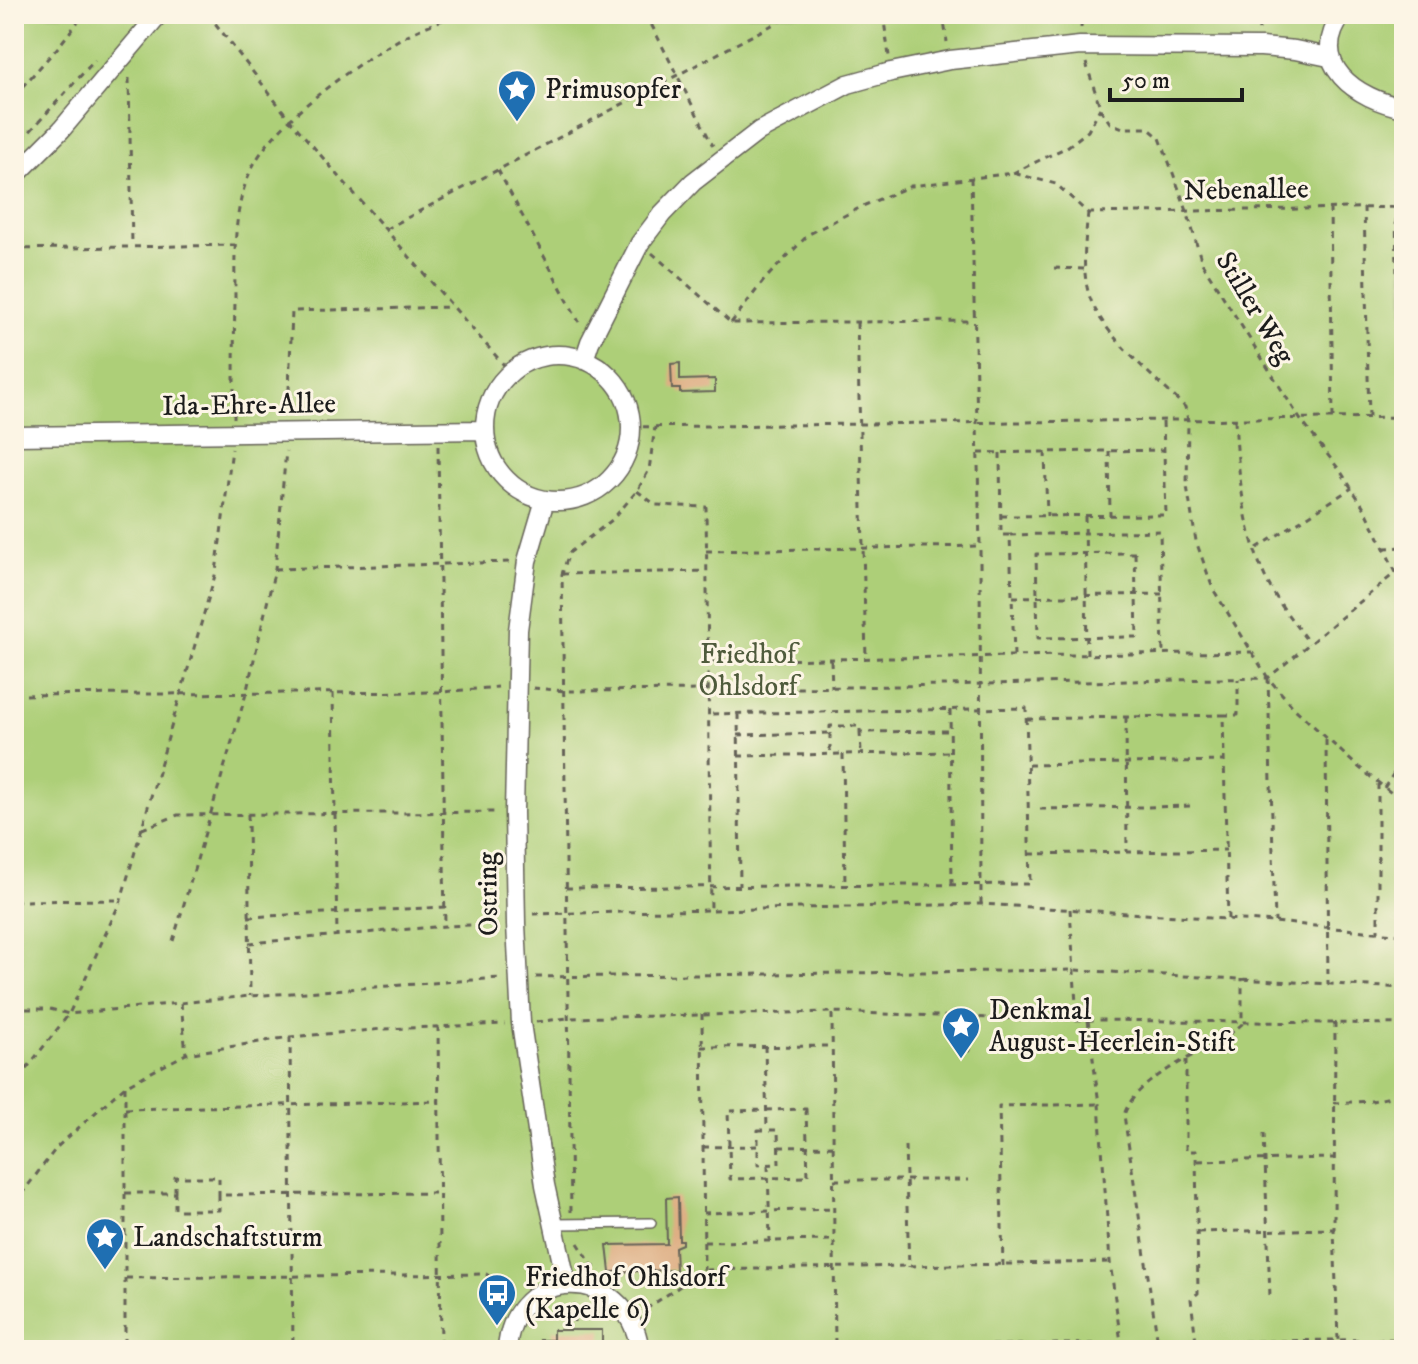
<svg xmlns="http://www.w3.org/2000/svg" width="1418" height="1364" viewBox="0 0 1418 1364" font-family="'IM FELL DW Pica',serif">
  <rect width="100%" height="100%" fill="#fcf5e5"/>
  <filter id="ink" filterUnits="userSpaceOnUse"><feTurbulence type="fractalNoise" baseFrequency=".0125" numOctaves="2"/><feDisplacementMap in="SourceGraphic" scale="16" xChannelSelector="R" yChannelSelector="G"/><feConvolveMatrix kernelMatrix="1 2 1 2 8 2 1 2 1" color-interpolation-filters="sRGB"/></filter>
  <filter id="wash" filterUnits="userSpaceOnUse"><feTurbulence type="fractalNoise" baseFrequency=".006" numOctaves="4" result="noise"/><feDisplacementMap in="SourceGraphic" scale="32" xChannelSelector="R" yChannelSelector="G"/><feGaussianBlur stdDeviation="1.8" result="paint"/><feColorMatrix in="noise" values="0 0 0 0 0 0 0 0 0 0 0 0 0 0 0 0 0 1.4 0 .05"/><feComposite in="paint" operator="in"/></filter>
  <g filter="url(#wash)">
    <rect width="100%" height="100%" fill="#eee7c9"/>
    <path fill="#adcf78" stroke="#64764a" stroke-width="2" d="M14,14h1390v1336h-1390z"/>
    <g id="blocks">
      <path fill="#deaf84" d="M680,363v17l35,-1v13l-35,1v-4h-8l-1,-25z
        M678,1197l1,43h3v4l-7,3 1,23 -66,2 -3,-27 60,-1 -1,-46z
        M553,1330h49v13l7,7h-68l-1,-10h13z"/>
    </g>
  </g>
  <g filter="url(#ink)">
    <use href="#blocks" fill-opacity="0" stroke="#666359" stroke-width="2"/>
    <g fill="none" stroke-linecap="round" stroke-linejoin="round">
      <defs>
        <path id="service" d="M553,1224l98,-1"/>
        <path id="minor" d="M1343,14c-38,50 14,85 61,94
          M14,177l47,-47 98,-116
          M485 428a73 73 0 1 1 146 0a73 73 0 1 1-146 0Z
          M584,360l6,-18 50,-99 22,-29 31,-32 66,-51 89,-47 43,-12 59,-12 130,-14 181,1 34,3 34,7
          M14,436l471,-6
          M545,500l-18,61 -9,69 -4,182 2,112 5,99 24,162 22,100
          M507,1350c5,-85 120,-89 133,0"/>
      </defs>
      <use href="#service" stroke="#666359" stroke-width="12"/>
      <use href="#minor" stroke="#666359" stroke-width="21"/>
      <path stroke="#666359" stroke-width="3" stroke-dasharray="6 6" stroke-linecap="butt" d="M208,14l82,106 220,252
        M424,14l6,11
        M646,14l67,132
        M883,14l6,42
        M943,14l4,28
        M1257,14l2,16
        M1081,28l1,-14
        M1086,63l15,47 9,13 13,5h25l12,10 27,73 15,52 98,156 41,53 24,37 39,80
        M129,78l3,168
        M14,96l45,-50 25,-32
        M14,149l81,-89
        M498,170l81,152
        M1013,173l54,-26 21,-16 12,-23
        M971,178l9,368 1,358
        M1364,207l5,211
        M1396,207l3,210
        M1330,208l3,210
        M1088,213c-3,29 -8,65 5,92 16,35 64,75 92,102l3,13 -1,66 9,55 17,48 55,89 27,31 61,56 48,38
        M1088,213l316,-6
        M386,229l407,-215
        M14,249l221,-4
        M652,253l79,70 242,-2
        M1054,268l31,1
        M731,323l34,-44 44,-45 56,-29 46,-19 102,-13 43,11 32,29
        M857,323l9,335
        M288,415l4,-104 160,-4
        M234,418c0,-39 0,-77 1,-116 0,-43 -3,-92 16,-132 23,-49 103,-105 149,-131 18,-10 38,-17 56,-25
        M1235,420c3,49 8,104 27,150 11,27 30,50 47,73
        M631,427l773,-10
        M438,446l7,480
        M1109,451l1,64
        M1045,452l2,64
        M979,453l186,-3
        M1000,453l1,82h9
        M637,491l19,14 50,2 5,403
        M1001,516l165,-1 -3,-94
        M1085,516l2,138
        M1257,548l95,-60
        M1384,548l20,-1
        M706,551l274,-5
        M1135,553l2,84 -99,1 -2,-84z
        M275,569l236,-7
        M562,574l144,-3
        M1013,597l149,-3
        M1014,655l-4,-120 150,-4 3,122
        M831,660l1,28
        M708,661l544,-9
        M1268,678l7,244
        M533,688l33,3 142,-1 560,-12 127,-105
        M333,693l4,243
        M14,695l428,-3 56,-5
        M950,710l2,175
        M738,714l2,172
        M1126,717l1,135
        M1027,719l196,-4
        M860,732l1,20
        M830,733v20
        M738,735l92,-2v-7h30v6l90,-1
        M1326,740l2,244
        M843,754l2,132
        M738,756l212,-4
        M1028,765l196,-4
        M1378,784v148
        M1384,788l20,-30
        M1040,809l153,-3
        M248,814l2,182
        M142,829l36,-14 320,-3
        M1030,854l196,-4
        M566,888l464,-4 -4,-176 -318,6
        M14,901l107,-1
        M1070,909l7,111
        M533,914l448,-10 294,18 129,13
        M248,917l197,-10
        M1228,919l-5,-204h15v-36
        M173,941l73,-247 29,-125 11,-118
        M249,943l196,-17 55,-2
        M536,977l538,-7 330,18
        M181,1003l5,51
        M14,1009h36l19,5 181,-18 250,-18
        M702,1014l2,256
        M832,1014l3,336
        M956,1016l-1,35h14l2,-35
        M1088,1020l11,84 11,158 12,88
        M536,1022l32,-4 264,-6 188,7 384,5
        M1335,1022l-1,207 4,111
        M438,1026l3,324
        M290,1037l3,313
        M765,1046l2,84
        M701,1047l131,-1
        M1186,1060v91h10l2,142 -7,6 6,51
        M14,1068h13
        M125,1086v264
        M14,1090l13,-22 42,-54 52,-114 95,-328 16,-123
        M1334,1103l38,-2 32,-7
        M125,1109l314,-8
        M806,1109l2,68 -78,2 -2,-68z
        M758,1130h20l1,34 -21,1z
        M1264,1133l6,164
        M905,1146l4,121
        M703,1147l55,-1
        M779,1147l55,-1
        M1198,1161l136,-3
        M768,1165l2,76
        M834,1180h135
        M175,1192v-15h44v18
        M125,1193h50v17h44v-15l221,-2
        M14,1204l43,-57 68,-61 61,-32 104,-17 93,-8 122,-5
        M571,1212l-9,-638 7,-21 43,-33 25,-29 12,-21 6,-43
        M703,1213l131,-4
        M1198,1232l136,-3
        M704,1242l131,-2
        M578,1243l14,22 8,6
        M1003,1266l-4,-160 100,-2
        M126,1278l360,-4 29,19
        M574,1304v23
        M646,1309l58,-39 406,-8
        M1377,1340v10
        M656,1350l748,-11
        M1159,1350l-35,-235c14,-43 87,-62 118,-91v-46"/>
      <use href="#service" stroke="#fff" stroke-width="9"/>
      <use href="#minor" stroke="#fff" stroke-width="18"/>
    </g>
  </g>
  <defs>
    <symbol id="sight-pin" viewBox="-11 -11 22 30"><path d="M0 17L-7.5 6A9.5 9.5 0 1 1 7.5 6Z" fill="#1f6fb2" stroke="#fcf5e5"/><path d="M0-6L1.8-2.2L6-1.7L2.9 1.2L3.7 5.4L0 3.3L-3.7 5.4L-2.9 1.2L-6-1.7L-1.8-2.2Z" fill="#fff"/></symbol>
    <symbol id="bus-pin" viewBox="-11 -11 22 30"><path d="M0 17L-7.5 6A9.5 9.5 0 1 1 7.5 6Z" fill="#1f6fb2" stroke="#fcf5e5"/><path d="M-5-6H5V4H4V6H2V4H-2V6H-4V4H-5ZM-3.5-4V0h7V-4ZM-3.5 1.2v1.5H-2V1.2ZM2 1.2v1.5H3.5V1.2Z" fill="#fff"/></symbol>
  </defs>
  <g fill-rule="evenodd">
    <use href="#sight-pin" x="495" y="67" width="44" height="60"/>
    <use href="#sight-pin" x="939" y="1004" width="44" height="60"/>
    <use href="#sight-pin" x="83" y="1215" width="44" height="60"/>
    <use href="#bus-pin" x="475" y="1271" width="44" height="60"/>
  </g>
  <g text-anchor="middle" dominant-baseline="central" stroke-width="6" stroke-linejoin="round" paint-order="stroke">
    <g font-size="28" fill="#1c1c1c" stroke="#fcf5e5" text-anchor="start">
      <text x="545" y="89">Primusopfer</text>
      <text x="989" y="1010">Denkmal<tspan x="989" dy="32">August-Heerlein-Stift</tspan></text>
      <text x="133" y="1237">Landschaftsturm</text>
      <text x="525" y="1277">Friedhof Ohlsdorf<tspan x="525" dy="32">(Kapelle 6)</tspan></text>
    </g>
    <g font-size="28" fill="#1c1c1c" stroke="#fcf5e5">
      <text transform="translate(1246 190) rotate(-1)">Nebenallee</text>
      <text transform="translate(1255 308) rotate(59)">Stiller Weg</text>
      <text transform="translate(249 405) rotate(-1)">Ida-Ehre-Allee</text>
      <text transform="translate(488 894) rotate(-91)">Ostring</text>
    </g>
    <g font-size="28" fill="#4f5b3c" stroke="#fcf5e5">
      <text x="748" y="654">Friedhof<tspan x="748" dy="32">Ohlsdorf</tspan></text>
    </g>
  </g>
  <rect width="1418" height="1364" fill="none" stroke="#fcf5e5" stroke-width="48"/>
  <path d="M1110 88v12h132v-12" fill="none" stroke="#1c1c1c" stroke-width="4"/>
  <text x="1122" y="88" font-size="24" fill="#1c1c1c" stroke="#fcf5e5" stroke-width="6" paint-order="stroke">50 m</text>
</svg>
